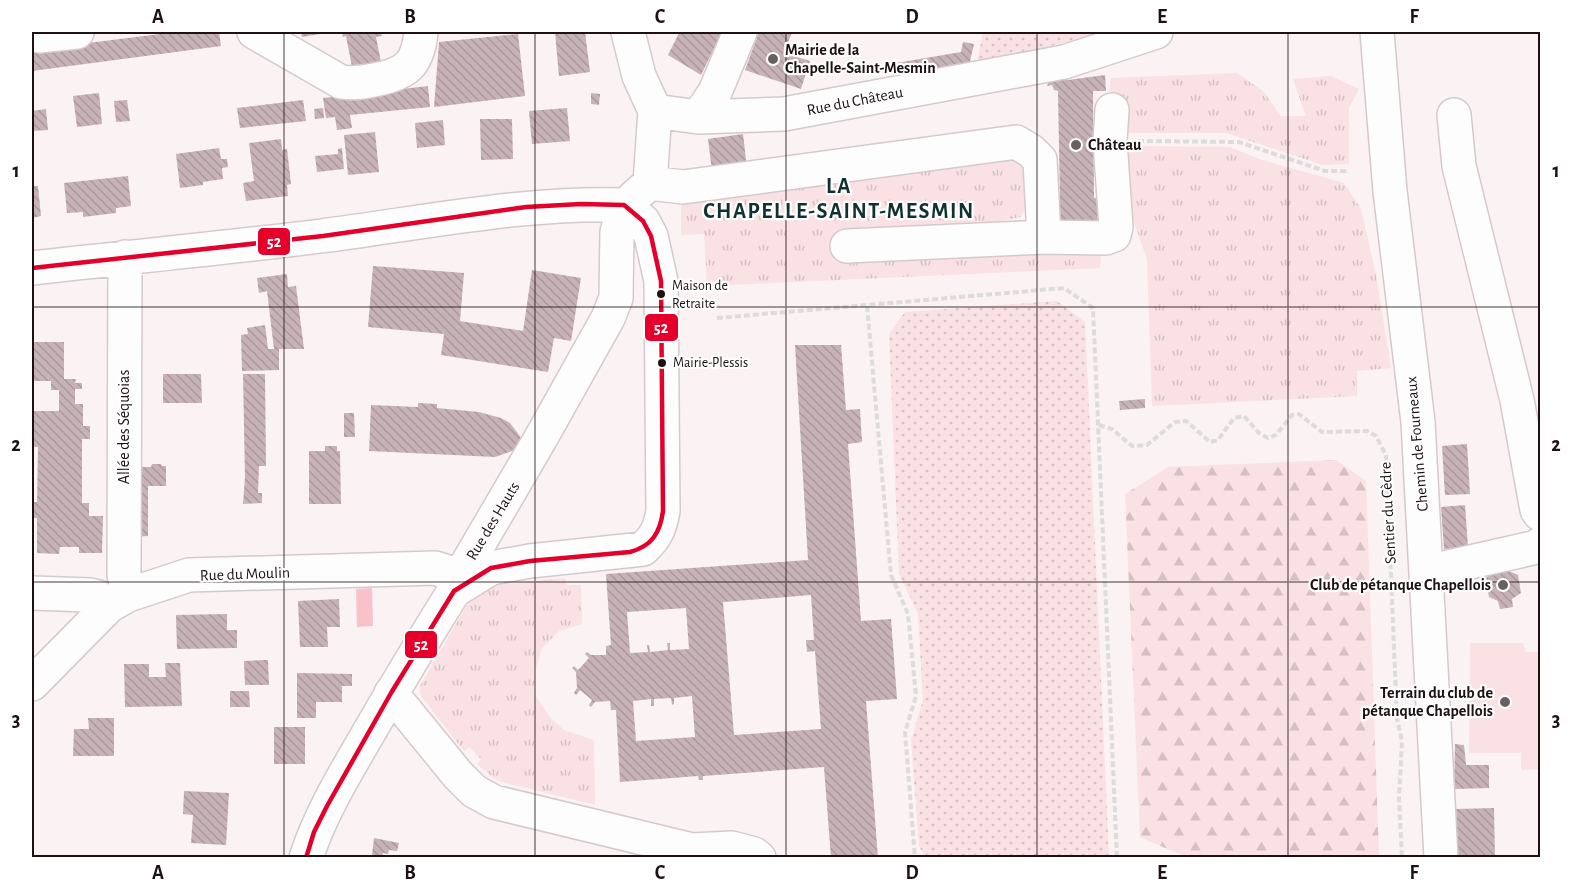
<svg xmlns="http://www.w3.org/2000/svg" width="1572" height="889" viewBox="0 0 1572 889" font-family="'Alegreya Sans',sans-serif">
  <defs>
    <pattern id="grass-tufts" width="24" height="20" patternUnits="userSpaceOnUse" patternTransform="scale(1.5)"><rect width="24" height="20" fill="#f9e1e4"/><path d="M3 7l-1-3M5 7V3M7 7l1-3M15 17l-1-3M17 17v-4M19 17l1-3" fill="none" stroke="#d5c0c3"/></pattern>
    <pattern id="forest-firs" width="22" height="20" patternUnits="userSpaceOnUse" patternTransform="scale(1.5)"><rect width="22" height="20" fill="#f9e1e4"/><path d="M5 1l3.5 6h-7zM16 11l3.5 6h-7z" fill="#d5c0c3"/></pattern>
    <pattern id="park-dots" width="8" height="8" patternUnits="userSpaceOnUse" patternTransform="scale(1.5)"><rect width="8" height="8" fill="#f9e1e4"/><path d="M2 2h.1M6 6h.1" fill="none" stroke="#d5c0c3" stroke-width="1.8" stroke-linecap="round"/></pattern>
    <pattern id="building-back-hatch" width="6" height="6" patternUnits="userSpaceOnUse" patternTransform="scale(1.5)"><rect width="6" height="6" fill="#c7b3b7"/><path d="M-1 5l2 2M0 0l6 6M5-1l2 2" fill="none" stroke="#aa999c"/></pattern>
  </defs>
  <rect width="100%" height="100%" fill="#faf2f3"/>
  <path fill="url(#grass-tufts)" d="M1237,73l26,18 18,25h25l-13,-37 38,-3 28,13 -10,19v56l-26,1 -97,-32h-99l1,-29 -7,-10 -12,-3 2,-13z
    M1128,146l102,1 32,13 82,23 17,26 15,66 15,93 -34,3v25l-205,10 -5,-147 -15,-42 -6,-58z
    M1016,158l9,3 5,41 -10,15 -66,15h-118l2,25 263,-6 -1,17 -393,18 -3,-52 -23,1v-40z
    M565,578l1,7h15l1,39 -23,7 -17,17 -7,23 1,25 13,20 15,14 30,10 1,65 -93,-23 -9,-4 -16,-14 4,-5 -12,-12 -5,4 -44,-56v-9l47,-81 13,-11 19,-9z"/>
  <path fill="url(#forest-firs)" d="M1336,460l30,21 13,376h-193l-46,-20 -15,-343 43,-27z"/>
  <path fill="url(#park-dots)" d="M983,32h127l-133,31z
    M1057,301l28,21 24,535h-184l-6,-11 -8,-106 12,-40 -5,-86 -19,-40 -10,-240 16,-22z"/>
  <path fill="#f9e1e4" d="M1470,643h53l3,9h14v117l-19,1v-17h-52z"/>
  <path fill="#f9c2cb" d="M372,588l1,38 -16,1 -1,-38z"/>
  <path fill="url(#building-back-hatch)" fill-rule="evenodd" d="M176,32h43l2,14 -189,25v-21z
    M301,32h24l1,1 -24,4z
    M342,32h39l1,4 -6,1 5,25 -29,5 -6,-31 -3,1z
    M555,32h30l5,40 -31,4z
    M682,32h40l-21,43 -33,-20 11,-22z
    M759,32h33l-8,21 26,8 -9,28 -56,-19z
    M518,34l7,62 -91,11 5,-65z
    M963,42l11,2 -6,26 -69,14 -3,-21 65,-11z
    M1105,75l1,16h-13l1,107 13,1 -1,23 -46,-2v-3h-2l-1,-12h3l-2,-114 -4,-1 -2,-5 -5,1 3,-7 15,-3 3,4z
    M428,86l2,21 -80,8 2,13 -6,1 -9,1 -2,-13 -9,1 -3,-20z
    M99,93l3,31 -25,3 -4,-31z
    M591,93l9,1 -1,11 -8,-1z
    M127,100l3,21 -14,1 -2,-21z
    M303,100l3,21 -66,7 -3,-20z
    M323,108l1,10 -9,1 -1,-10z
    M567,108l3,33 -38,3 -3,-33z
    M46,109l2,21 -16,1v-20z
    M480,119h32l1,40 -32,1z
    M443,120l2,25 -28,3 -2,-25z
    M375,132l4,40 -31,3 -4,-40z
    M743,134l4,34 -35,3 -4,-32z
    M281,139l1,11 5,-1 4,35 -4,1 1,11 -42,5 -3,-18 11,-2 -5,-38z
    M219,148l2,11h6l1,8 -6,1 1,11 -20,3v3l-23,3 -4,-34z
    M342,148l2,21 -27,3 -2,-16 23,-2v-5z
    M128,176l3,30 -15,2v5l-33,4v-5l-16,1 -3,-30z
    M32,186h6l3,30 -9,2z
    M373,266l91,7 -4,48 63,10 9,-61 49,8 -10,63 -17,-3 -6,34 -107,-17 3,-21 -76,-7z
    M287,274l1,13 8,-1 8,63h-25v21l-37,1 -1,-36 7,-1 -1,-6 18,-3 3,24h6l-7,-58 -8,2 -2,-15z
    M32,342h32v37h12l-1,4h7v6h-7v15h8v22h7v13h-8v64h7v13h14l-1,37h-23v-6h-19l-1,7 -22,-1v-35h-5v-16h5l1,-55h-6v-36h27v-21h-8v-9h-19z
    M795,345h46l5,65 14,-1 2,33 -14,2 13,177 30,-2 6,80 -31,2 12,157h-47l-7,-91 -121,9v4h-4l-1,-4 -78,6 -4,-72h-5l-1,-9 -15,1 -4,5 -2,-2 3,-5 -12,-10 -4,5 -2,-2 3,-5 -1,-16 -4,-4 2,-2 4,4 11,-12 -4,-4 2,-2 4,3h15v-9l5,-1 -5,-71 202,-14zM811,595l3,45h-8l1,12 8,-1 6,78 -87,6 -11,-133zM686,608l3,41 -19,1v-7h-3l1,7 -18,2 -1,-7h-2l1,7 -18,1 -3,-41zM692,696l3,41 -59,4 -3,-40 18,-2v7h3v-7l17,-1 1,7 2,-1v-6z
    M163,374h38l1,29h-39z
    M243,374h22l1,92h-7l-1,27h4v10l-19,1 2,-27z
    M1145,399v9l-25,2 -1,-9z
    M418,403l19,1v4l42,4 22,6 9,5 12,16 -10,12 -17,6 -126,-6 2,-46 47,2z
    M344,413h10l1,24h-11z
    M1467,444l3,50 -25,1 -3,-49z
    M325,446h12v5h3l1,53h-32v-53h16z
    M152,464h9l1,2h4v20h-18v50l-16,1v-70h19z
    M1465,505l3,42 -24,2 -3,-42z
    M1499,567l19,8 3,18 -9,6 1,8 -13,2 -2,-8 -9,-4 -3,-19z
    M339,599l1,28h-13l1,20h-28l-2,-46z
    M227,614v16h10v18l-60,1 -1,-34z
    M264,660h4l1,25h-24l-1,-24z
    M165,663h15l2,43 -57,1 -1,-43h25v13h17z
    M297,673l55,1v12h-10v16h-26v16h-19z
    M230,691h19l1,16h-20z
    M88,718h26v38h-41l1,-27h15z
    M274,727h31v37h-31z
    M1455,744l9,1 2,20h23v23l-35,1z
    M184,791l45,2 -3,52 -35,-2 2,-28 -10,-1z
    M1494,808l1,50h-37l-2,-49z
    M374,838l25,5 -2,8 -8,-1 -1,4 -5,-1 -1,4 -10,-2z"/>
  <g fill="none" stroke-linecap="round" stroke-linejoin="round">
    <defs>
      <path id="minor" d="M254,32l87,50c12,2 22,0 33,-2 32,-6 44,-15 47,-48
        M628,32l11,44 16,35 -5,72 -17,15
        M1377,32l13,159 28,231 23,436
        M32,33l7,3 38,-4
        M655,111l43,6 86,-3 280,-52 92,-30
        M1454,115l5,51 58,234 20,110 3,4
        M698,117l17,-25 25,-60
        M650,183l33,4 333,-45 15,9 9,9 4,77
        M847,246l197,-9 62,1 8,-3 2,-8 -6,-86 2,-31
        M125,257l-1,317 4,21
        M32,268c96,-11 193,-20 289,-32 102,-13 201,-34 303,-31
        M1426,572l111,-25 3,-3
        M454,591l37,-23 39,-7 113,-12c13,-12 17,-21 20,-38l-2,-230 -10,-45 -8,-15 -19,-16
        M32,593l58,2 8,2 11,9
        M32,684l77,-78 19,-11 61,-20 246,-7 25,8
        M391,693l67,82 16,16 20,11 198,48 40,-2 22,6 5,4
        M306,858c13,-40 34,-76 55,-112 30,-52 61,-104 93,-155l6,-15 82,-140 66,-118 8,-20 1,-66 7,-27"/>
    </defs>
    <use href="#minor" stroke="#d5cacb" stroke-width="36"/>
    <path stroke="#dedbdb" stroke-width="4" stroke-dasharray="6 3" stroke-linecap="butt" d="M1138,141l101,1 86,29h23
      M867,306l24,269 17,39 8,82 -11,36 10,126
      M717,318l347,-30 29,20 24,550
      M1099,425l13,4 20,17 15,-1 28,-23 11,-1 24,21 8,-2 16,-22 10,-2 15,17 9,5 8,-3 16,-20 7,-1 23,18 45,-1 9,5 10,19 11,264 5,22 -3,57 3,60"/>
    <use href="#minor" stroke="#fefdfd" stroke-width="33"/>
    <defs>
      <path id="bus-1" d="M32,268l291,-32 203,-29 55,-3 43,1 19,16 8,15 10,45 2,230c-3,22 -11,35 -33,41l-100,9 -39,7 -37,23 -63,102 -64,113 -13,26 -8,26"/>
    </defs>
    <use href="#bus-1" stroke="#fff" stroke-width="9"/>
    <use href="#bus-1" stroke="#e4002b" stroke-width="4.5"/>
  </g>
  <path fill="none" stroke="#1d1113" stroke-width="1.5" stroke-opacity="0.55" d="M284,32v826M535,32v826M786,32v826M1037,32v826M1288,32v826M32,307h1508M32,582h1508"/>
  <g fill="#6a6061" stroke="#fff" stroke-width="2">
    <circle cx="773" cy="59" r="6"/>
    <circle cx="1076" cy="145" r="6"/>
    <circle cx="1503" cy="585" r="6"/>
    <circle cx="1505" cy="702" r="6"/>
  </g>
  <g fill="#1d1113" stroke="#fff" stroke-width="2">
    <circle cx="661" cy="294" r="5"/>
    <circle cx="662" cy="363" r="5"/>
  </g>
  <g text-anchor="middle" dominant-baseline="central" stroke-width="4.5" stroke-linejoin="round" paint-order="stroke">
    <g font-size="14" fill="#1d1113" stroke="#fff" text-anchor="start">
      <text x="672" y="286">Maison de<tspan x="672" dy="18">Retraite</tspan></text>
      <text x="673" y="363">Mairie-Plessis</text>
    </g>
    <g font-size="16" font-weight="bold" fill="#1d1113" stroke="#fff" text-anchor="start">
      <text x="785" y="50">Mairie de la<tspan x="785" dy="18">Chapelle-Saint-Mesmin</tspan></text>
      <text x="1088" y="145">Château</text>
      <text x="1491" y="585" text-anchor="end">Club de pétanque Chapellois</text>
      <text x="1493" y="693" text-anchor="end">Terrain du club de<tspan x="1493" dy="18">pétanque Chapellois</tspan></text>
    </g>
    <g font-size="16" fill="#1d1113" stroke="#fff">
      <text transform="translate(855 101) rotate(-11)">Rue du Château</text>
      <text transform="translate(124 427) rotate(-90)">Allée des Séquoias</text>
      <text transform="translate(1417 444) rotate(-95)">Chemin de Fourneaux</text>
      <text transform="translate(1388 513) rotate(-93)">Sentier du Cèdre</text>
      <text transform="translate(493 521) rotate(-59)">Rue des Hauts</text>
      <text transform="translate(245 574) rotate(-2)">Rue du Moulin</text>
    </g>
    <g font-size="22" font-weight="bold" letter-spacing="1.5" fill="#0f3231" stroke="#fff">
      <text x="839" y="186">LA<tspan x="839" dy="25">CHAPELLE-SAINT-MESMIN</tspan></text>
    </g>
  </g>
  <g stroke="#fff" stroke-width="2">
    <rect x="257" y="227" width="34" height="29" rx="6" fill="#e4002b"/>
    <rect x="644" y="313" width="35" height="29" rx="6" fill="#e4002b"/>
    <rect x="404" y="630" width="34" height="29" rx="6" fill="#e4002b"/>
  </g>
  <g font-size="16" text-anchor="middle" font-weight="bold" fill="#fff">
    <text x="274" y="247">52</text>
    <text x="661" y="333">52</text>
    <text x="421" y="650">52</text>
  </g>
  <rect width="1572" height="889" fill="none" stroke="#ffffff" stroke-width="66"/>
  <rect x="33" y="33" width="1506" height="823" fill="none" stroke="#1d1113" stroke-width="2"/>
  <g font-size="20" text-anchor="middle" font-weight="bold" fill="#1d1113">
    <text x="158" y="23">A</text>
    <text x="410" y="23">B</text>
    <text x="660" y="23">C</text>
    <text x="912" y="23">D</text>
    <text x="1162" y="23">E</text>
    <text x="1414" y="23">F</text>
    <text x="16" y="177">1</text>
    <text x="1556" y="177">1</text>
    <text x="16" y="451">2</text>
    <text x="1556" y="451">2</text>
    <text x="16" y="726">3</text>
    <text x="1556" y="726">3</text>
    <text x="158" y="879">A</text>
    <text x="410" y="879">B</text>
    <text x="660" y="879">C</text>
    <text x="912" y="879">D</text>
    <text x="1162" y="879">E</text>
    <text x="1414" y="879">F</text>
  </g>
</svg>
